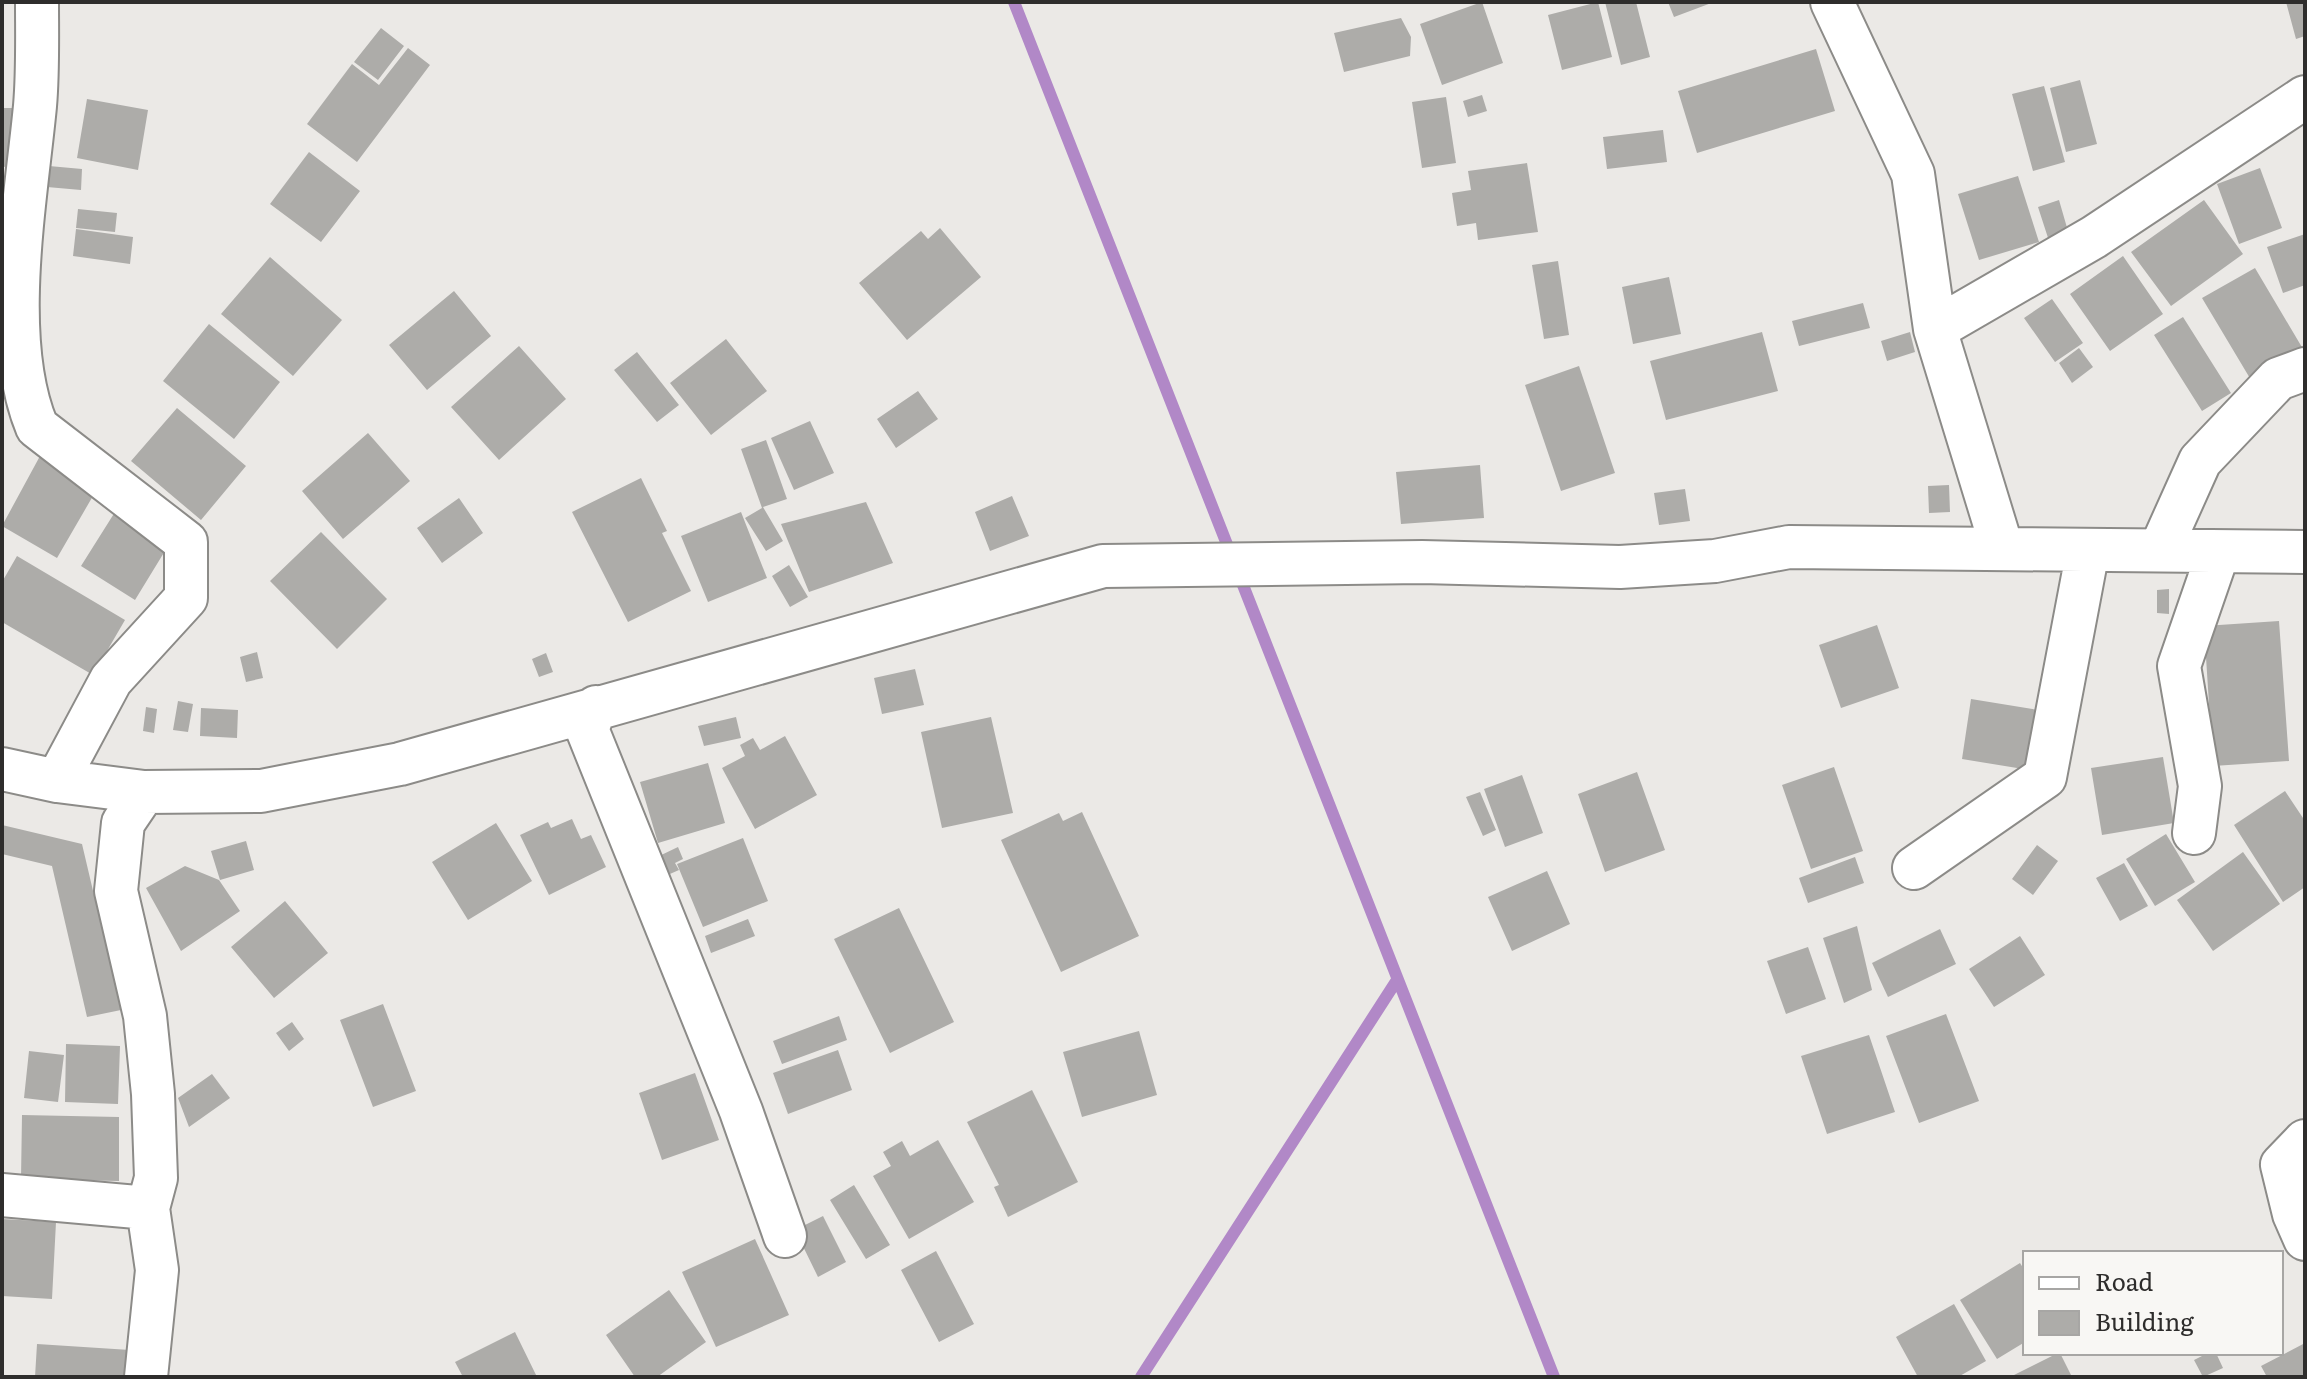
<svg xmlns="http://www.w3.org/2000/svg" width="2307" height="1379" viewBox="0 0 2307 1379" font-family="Literata,serif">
  <rect width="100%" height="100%" fill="#ebe9e6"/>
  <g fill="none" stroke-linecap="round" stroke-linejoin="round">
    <path stroke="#b188c7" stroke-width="12" d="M1014,2l540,1375
      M1141,1377l256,-397"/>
  </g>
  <path fill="#adaca9" d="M1482,2l21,61 -61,22 -22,-61z
    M1598,2l14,55 -50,13 -14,-55z
    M1605,2h31l14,55 -29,8z
    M1668,2h46l-40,15z
    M2286,2h19v34l-9,3z
    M1401,18l10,19 -1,19 -66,16 -10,-39z
    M381,28l23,18 -26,34 -24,-18z
    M408,48l22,17 -73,97 -50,-38 45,-60 27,21z
    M1816,49l19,62 -138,42 -19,-62z
    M2080,80l17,64 -31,8 -16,-64z
    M2044,86l21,76 -32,9 -21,-77z
    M1482,95l5,16 -19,6 -5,-16z
    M1446,97l10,66 -34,5 -10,-66z
    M87,99l61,11 -10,60 -61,-12z
    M2,108h15l1,58 -16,1z
    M1663,130l4,32 -60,7 -4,-32z
    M309,152l51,39 -39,51 -51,-38z
    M1527,163l11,69 -60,8 -2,-17 -19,3 -5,-33 19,-3 -3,-19z
    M49,166l33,3 -1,21 -34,-3z
    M2260,168l22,60 -43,16 -22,-60z
    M2018,176l21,66 -60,18 -21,-66z
    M2059,200l11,38 -20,6 -12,-37z
    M2204,200l39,54 -72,52 -40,-54z
    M78,209l39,4 -2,19 -39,-4z
    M940,228l41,49 -74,63 -48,-57 62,-52 7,8z
    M76,229l57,8 -3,27 -57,-8z
    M2305,234v51l-22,8 -16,-46z
    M2123,256l40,58 -53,37 -40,-57z
    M270,257l72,63 -49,56 -72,-62z
    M1558,261l11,74 -25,4 -12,-74z
    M2255,268l48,81 -52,31 -49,-82z
    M1669,277l12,57 -48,10 -11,-57z
    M454,291l37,45 -64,54 -38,-45z
    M2052,299l31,44 -28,19 -31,-44z
    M1863,303l7,25 -71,18 -7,-25z
    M2183,317l48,76 -29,18 -48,-76z
    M209,324l71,58 -46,57 -71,-58z
    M1762,332l16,59 -112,29 -16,-59z
    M1910,332l5,20 -28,9 -6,-20z
    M726,339l41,52 -56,44 -41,-52z
    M519,346l47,53 -67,61 -48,-53z
    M2079,348l14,19 -21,16 -13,-20z
    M637,352l42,53 -22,17 -43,-52z
    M1579,366l36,107 -54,18 -36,-106z
    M918,391l20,28 -42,29 -19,-29z
    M177,408l69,58 -45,54 -70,-59z
    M810,421l24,52 -40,17 -23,-52z
    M368,433l42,48 -67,58 -41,-48z
    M766,440l21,59 -24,8 20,34 -17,10 -21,-33 17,-10 -21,-59z
    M40,456l57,33 -40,69 -55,-32z
    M1480,465l4,53 -83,6 -5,-52z
    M641,478l26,53 -5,2 29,58 -63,31 -56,-110z
    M1949,485l1,27 -21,1 -1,-27z
    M1685,489l5,32 -31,4 -5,-32z
    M1012,496l17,40 -39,15 -15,-39z
    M459,498l24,35 -41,30 -25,-35z
    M866,502l27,61 -84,29 -28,-68z
    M115,512l53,34 -33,54 -54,-34z
    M741,512l26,66 -59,24 -27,-66z
    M321,532l66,67 -50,50 -67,-68z
    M17,556l108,64 -32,55 -91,-53v-40z
    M789,565l19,32 -18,10 -18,-31z
    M2169,589v25l-12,-1v-23z
    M2279,621l10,140 -76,5 -9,-140z
    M1877,625l22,63 -58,20 -22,-63z
    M257,652l6,26 -17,4 -6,-25z
    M546,653l7,19 -14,5 -7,-18z
    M915,669l9,36 -42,9 -8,-36z
    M1971,699l73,12 -9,60 -73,-12z
    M178,701l15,3 -5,28 -15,-2z
    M146,707l11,2 -3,24 -11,-2z
    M201,708l37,2 -1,28 -37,-2z
    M736,717l5,21 -37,8 -6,-20z
    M991,717l22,96 -71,15 -21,-96z
    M785,736l32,59 -62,34 -33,-61 23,-12 -5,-11 13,-7 7,12z
    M2163,757l11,66 -72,12 -11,-67z
    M708,763l17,60 -67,20 -18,-61z
    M1834,767l29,84 -52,18 -29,-84z
    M1637,772l28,78 -60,22 -27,-78z
    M1522,775l21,58 -38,14 -21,-58z
    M2285,791l20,30v66l-22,15 -49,-77z
    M1480,792l16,38 -13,6 -17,-39z
    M1082,812l57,124 -78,36 -60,-132 58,-27 4,8z
    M572,819l9,20 10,-4 15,32 -57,28 -29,-60 28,-13 3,6z
    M496,823l36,58 -64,39 -36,-58z
    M2,825l80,19 39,166 -34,7 -35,-151 -50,-12z
    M2166,834l29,48 -40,24 -29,-47z
    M743,838l25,63 -65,26 -26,-63z
    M246,841l8,29 -34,10 -9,-29z
    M2037,845l21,16 -25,34 -21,-16z
    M678,847l5,12 -8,4 4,7 -16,7 -8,-19z
    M2243,852l37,52 -67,47 -36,-51z
    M1855,857l9,26 -56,20 -9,-25z
    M2124,863l24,43 -28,15 -24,-43z
    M185,866l34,14 21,31 -59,40 -35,-63z
    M1547,871l23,53 -58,27 -24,-54z
    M285,901l43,52 -54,45 -43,-51z
    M899,908l55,114 -64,31 -56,-114z
    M748,919l7,17 -44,17 -6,-17z
    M1857,926l15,64 -28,13 -21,-65z
    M1940,929l16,35 -68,33 -16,-34z
    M2020,936l25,39 -51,32 -25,-38z
    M1808,947l18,52 -40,15 -19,-53z
    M383,1004l33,87 -43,16 -33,-87z
    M1946,1014l33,87 -60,22 -33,-87z
    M839,1016l8,24 -65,24 -9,-23z
    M292,1022l12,17 -15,12 -13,-18z
    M1139,1031l18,64 -75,22 -19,-65z
    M1869,1035l26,77 -68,22 -26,-78z
    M66,1044l54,2 -2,58 -53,-2z
    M838,1050l14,40 -64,24 -15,-41z
    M29,1051l35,4 -6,47 -34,-4z
    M695,1073l24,67 -57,20 -23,-67z
    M212,1074l18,24 -41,29 -11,-29z
    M1032,1090l46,92 -70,35 -14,-30 5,-2 -32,-63z
    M22,1115l97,2v64l-98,-2z
    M938,1140l36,62 -65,37 -36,-63 18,-10 -8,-14 19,-11 8,15z
    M854,1185l36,60 -24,14 -36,-59z
    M823,1216l23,46 -28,15 -23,-47z
    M2,1219l54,3 -4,77 -50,-3z
    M755,1239l34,76 -73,32 -34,-75z
    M936,1251l38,73 -35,18 -38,-72z
    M2020,1263l5,8v71l-28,17 -37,-59z
    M669,1290l37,52 -49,35h-22l-29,-42z
    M1954,1304l32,57 -28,16h-40l-22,-40z
    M515,1332l22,45h-74l-8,-15z
    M2305,1343v34h-38l-6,-11z
    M37,1344l93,6 -1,27h-94z
    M2060,1353l12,24h-62l48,-24z
    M2208,1353h8l7,15 -20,9 -9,-17z"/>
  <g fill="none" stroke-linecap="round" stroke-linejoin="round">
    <defs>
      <path id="minor" d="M37,2c0,34 1,70 -2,104 -9,94 -35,233 2,321l149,115v56l-75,82 -54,101
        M1832,2l81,172 22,155 67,219
        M1935,329l159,-92 211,-140
        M2160,550l40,-89 78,-82 27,-10
        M596,707l-9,22 154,382 44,125
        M2,769l55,12 87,11 117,-1 139,-27 703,-198 319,-4 198,5 95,-6 74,-14 516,5
        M144,792l-21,31 -7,68 29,125 8,78 3,84 -8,30 9,62 -11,107
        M2194,833l6,-47 -21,-120 39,-113
        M1914,868l131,-91 43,-227
        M2305,1141l-23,24 12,49 11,25
        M2,1195l146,13"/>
    </defs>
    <use href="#minor" stroke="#8c8b88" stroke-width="46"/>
    <use href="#minor" stroke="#fff" stroke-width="42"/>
  </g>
  <rect width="2307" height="1379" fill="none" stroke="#2e2d2c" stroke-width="8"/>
  <rect x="2023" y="1251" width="260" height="104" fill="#f8f7f4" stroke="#a7a6a4" stroke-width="2"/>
  <rect x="2039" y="1277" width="40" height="12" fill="#ffffff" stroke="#a7a6a4" stroke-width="2"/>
  <text x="2095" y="1291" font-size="24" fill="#2e2d2c">Road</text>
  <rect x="2039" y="1311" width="40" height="24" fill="#adaca9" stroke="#a7a6a4" stroke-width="2"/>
  <text x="2095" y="1331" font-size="24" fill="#2e2d2c">Building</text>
</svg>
